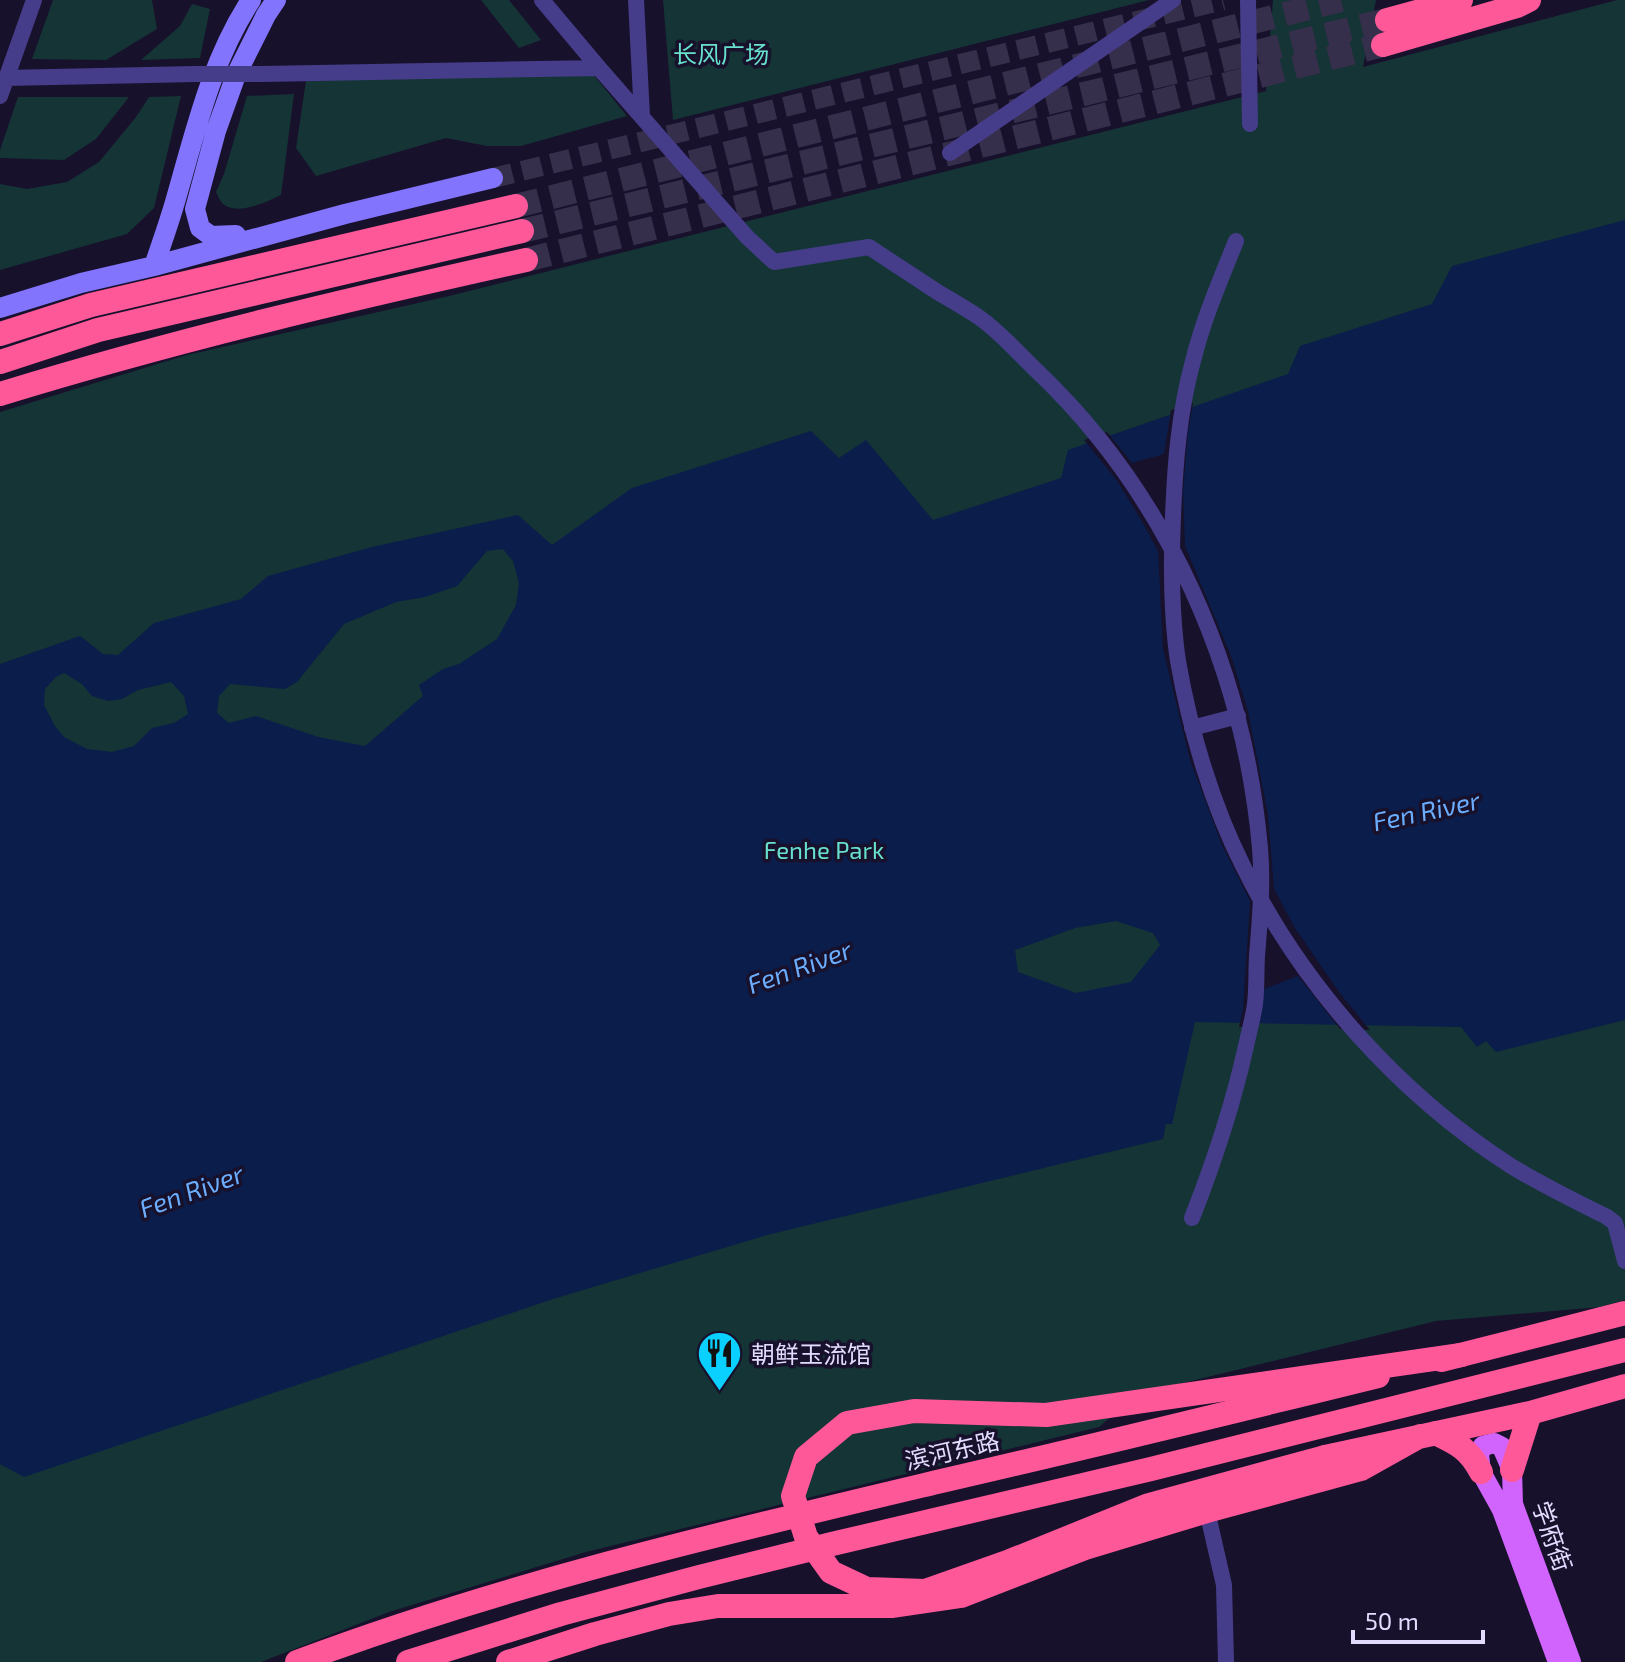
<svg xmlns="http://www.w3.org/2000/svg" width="1625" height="1662" viewBox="0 0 1625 1662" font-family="'Exo 2','Noto Sans SC',sans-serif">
  <rect width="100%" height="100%" fill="#18112c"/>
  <path fill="#143436" d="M53,0h99l5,29 -51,31 -74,-1z
    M481,0h28l32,40 -22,8z
    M663,0h486l-476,120z
    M1273,0h103l-13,67 254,-67h8v1300l-25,7 -164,14 -298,73 -39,33 -513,125 -197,60 -128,50h-261v-1250l187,-57 262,-59 817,-205z
    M192,4l18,5 -10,49 -59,2 39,-34z
    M482,73l111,1 34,42 -106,30h-34l-41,-8 -130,38 -20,-28 10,-67z
    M294,94l-13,101c-15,7 -43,21 -58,9 -3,-3 -5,-8 -7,-12l8,-18 23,-78z
    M181,96l-27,112 -27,26 -127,36v-86l27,5 40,-7 32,-20 37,-45 13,-20z
    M18,97h111l-33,42 -32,21 -64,-2v-8z"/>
  <path fill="#0b1d4b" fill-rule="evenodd" d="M1625,220v800l-129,32 -10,-11 -9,6 -16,-20 -266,-5 -23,102h-6l-3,15 -396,96 -214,64 -529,178 -24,-13v-800l80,-28 23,18 15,1 36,-32 87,-24 27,-23 104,-29 146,-32 34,30 80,-57 179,-57 28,27 27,-18 67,80 128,-42 7,-28 220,-76 12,-28 132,-42 20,-38zM503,549l10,12 6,22 -3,22 -19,34 -38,25 -16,5 -24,16 4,11 -58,50 -47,-9 -62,-21 -27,7 -12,-10 2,-17 11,-12 55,5 12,-7 47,-58 52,-22 29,-5 32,-11 30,-35zM64,673l18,11 10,12 16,5 14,-2 16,-9 33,-8 13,14 4,18 -14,9 -22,5 -18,18 -22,6 -25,-3 -23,-12 -9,-11 -11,-21 1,-16 11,-12zM1116,921l37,12 7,12 -29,37 -55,11 -58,-21 -3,-22 60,-22z"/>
  <path fill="#18112c" d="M1193,403l-5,28 -5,60 2,55 46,110 17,55 20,104 6,74 21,39 44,64 31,38 -30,-1 -42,-53 -34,13 -6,38h-19l4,-18 7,-108 -28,-56 -32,-85 -27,-111 -5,-98 -15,-28 -27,-44 -32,-39 23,-8 25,31 32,-9 7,-44z"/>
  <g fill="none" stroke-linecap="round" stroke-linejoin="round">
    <path stroke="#362f4c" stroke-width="20" stroke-dasharray="20 10" stroke-linecap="butt" d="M493,178l730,-178"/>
    <path stroke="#362f4c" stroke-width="24" stroke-dasharray="24 12" stroke-linecap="butt" d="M516,206l825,-206
      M522,231l865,-211
      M526,260l857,-215"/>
    <path stroke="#463d8a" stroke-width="16" d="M542,0l57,68 148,169 27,25 95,-15c23,15 47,31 70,46 14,8 28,16 41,25 21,15 39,36 58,54 130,124 206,297 222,476 3,36 0,72 -3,108 -1,16 0,32 -2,48 -2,14 -6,28 -9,42 -13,59 -32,116 -54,172
      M636,0l6,116
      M1248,0l2,124
      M262,74l337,-6
      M5,78l191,-4
      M0,96l34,-96
      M950,153l223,-153
      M1236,241c-16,40 -33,79 -43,120 -14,51 -18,103 -20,155 -2,48 -2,98 5,145 12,69 34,144 66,207 59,119 155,226 267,298 31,19 64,35 96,51l8,6 10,38
      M1192,728l46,-12
      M1207,1511l17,74 2,77"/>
    <path stroke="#8374fe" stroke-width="20" d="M236,235l-25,1 -11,-8 -5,-19 21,-78 20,-56 30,-60 10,-15
      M154,266c7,-21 15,-43 21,-64 20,-69 36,-141 76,-202
      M0,308l81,-25 73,-17 191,-52 148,-36"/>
    <path stroke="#d264fe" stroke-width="20" d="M1558,1662l-56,-152 -21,-38 -2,-18 4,-8 11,-3 8,4 10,23 1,34 58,158"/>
    <path stroke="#fe5899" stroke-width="24" d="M1387,20l74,-20
      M1383,45l134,-39 12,-6
      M0,334l91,-29 425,-99
      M0,362l98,-32 424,-99
      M0,394c173,-53 349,-95 526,-134
      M1441,1360l184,-47
      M1435,1433c23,11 34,16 46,39
      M1325,1457l205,-44
      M1512,1470l18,-57 95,-27
      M297,1662c207,-78 425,-129 640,-180 148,-34 295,-70 441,-106
      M408,1662l153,-48 138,-37 133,-33 319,-75 474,-119
      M508,1662l87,-28 74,-20 49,-8h175l68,-10 124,-48 122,-37 154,-42 59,-33"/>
    <path stroke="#463d8a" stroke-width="16" d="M196,74h66"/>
    <path stroke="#fe5899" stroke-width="24" d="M1325,1457l-176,48 -139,56 -85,30 -58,-2 -36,-17 -25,-35 -13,-41 13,-39 41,-34 67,-12 132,4 415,-60"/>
  </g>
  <defs>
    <symbol id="restaurant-pin" viewBox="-11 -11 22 30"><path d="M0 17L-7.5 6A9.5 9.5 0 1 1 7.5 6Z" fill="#09d0fe" stroke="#18112c"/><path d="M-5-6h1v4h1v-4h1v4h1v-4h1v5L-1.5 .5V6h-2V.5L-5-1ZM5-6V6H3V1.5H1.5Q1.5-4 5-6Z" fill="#111"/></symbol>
  </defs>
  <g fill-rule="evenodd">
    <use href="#restaurant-pin" x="694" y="1328" width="51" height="69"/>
  </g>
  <g text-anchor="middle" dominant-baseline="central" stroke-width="7" stroke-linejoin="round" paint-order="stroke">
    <g font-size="24" fill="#67e1cd" stroke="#18112c">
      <text x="721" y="53">长风广场</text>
      <text x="824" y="849">Fenhe Park</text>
    </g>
    <g font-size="24" fill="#e3dcff" stroke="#18112c" text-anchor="start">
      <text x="751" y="1353">朝鲜玉流馆</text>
    </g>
    <g font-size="24" fill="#e3dcff" stroke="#18112c">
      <text transform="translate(952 1450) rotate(-13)">滨河东路</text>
      <text transform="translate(1553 1536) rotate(71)">学府街</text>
    </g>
    <g font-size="26" font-style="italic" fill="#6badfe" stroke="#18112c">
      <text transform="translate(1426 810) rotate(-12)">Fen River</text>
      <text transform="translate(799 966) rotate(-20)">Fen River</text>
      <text transform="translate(191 1190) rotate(-20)">Fen River</text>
    </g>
  </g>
  <path d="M1353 1630v12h130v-12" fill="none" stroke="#e3dcff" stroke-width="4"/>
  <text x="1365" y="1630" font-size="24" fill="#e3dcff" stroke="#18112c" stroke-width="6" paint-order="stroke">50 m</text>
</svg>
